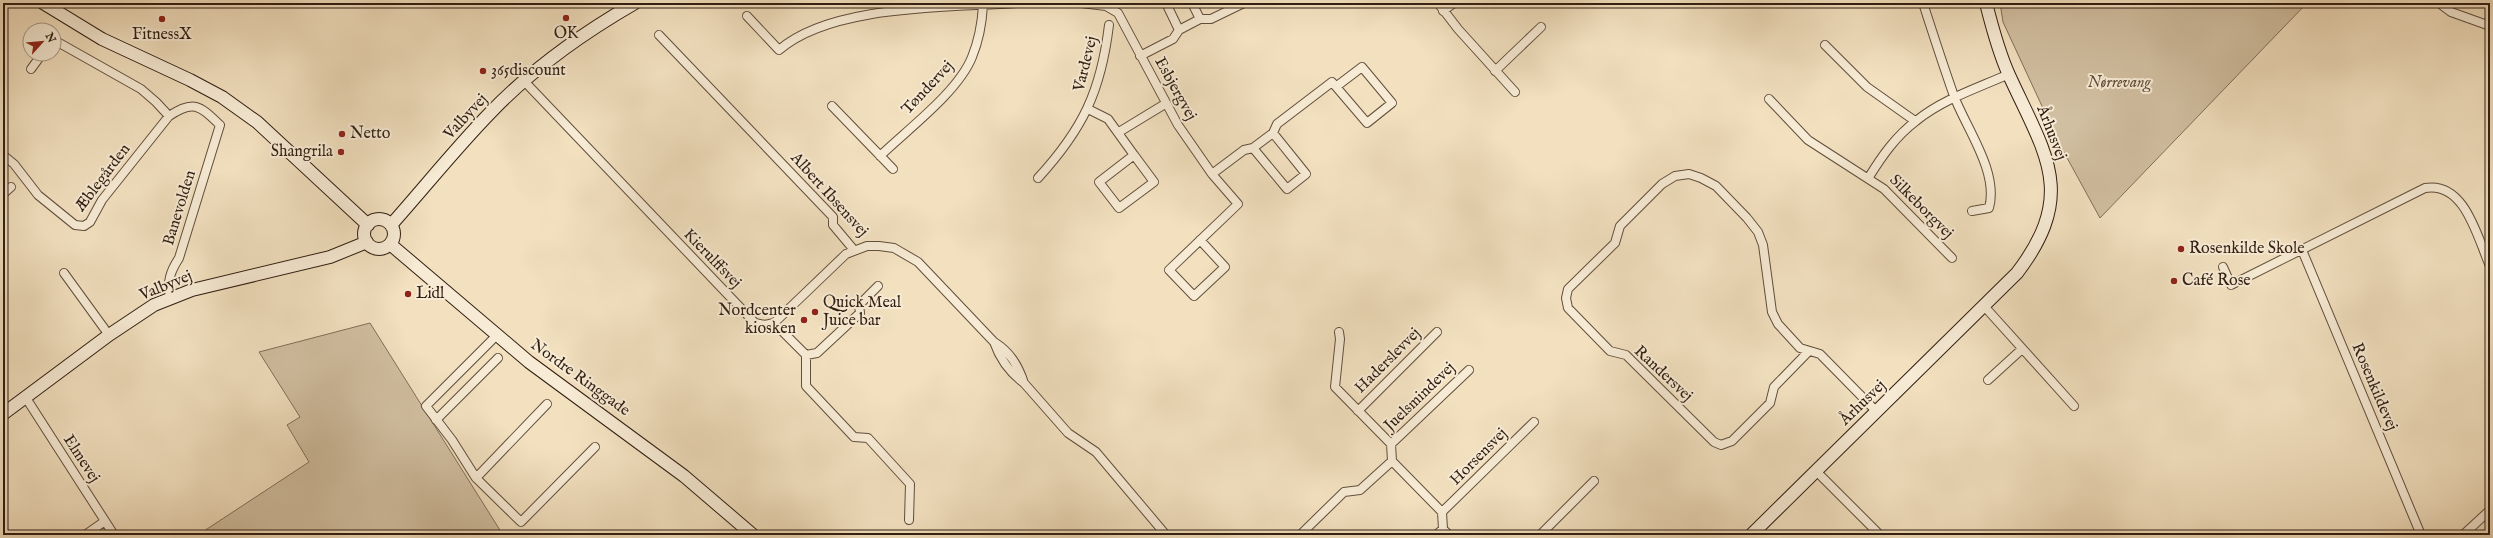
<svg xmlns="http://www.w3.org/2000/svg" width="2493" height="538" viewBox="0 0 2493 538" font-family="'IM FELL English',serif">
  <rect width="100%" height="100%" fill="#f2e0bf"/>
  <filter id="stains"><feTurbulence type="fractalNoise" baseFrequency=".005" numOctaves="4"/><feColorMatrix values="0 0 0 0 .2 0 0 0 0 .09 0 0 0 0 .02 0 0 0 .5 -.17"/></filter>
  <radialGradient id="worn" r=".72"><stop offset=".6" stop-color="#630" stop-opacity="0"/><stop offset="1" stop-color="#630" stop-opacity=".3"/></radialGradient>
  <path fill="#d1bfa1" stroke="#816e59" d="M2000,3h307l-207,215 -40,-73 -57,-123z
    M370,323l133,212h-296l-3,-4 105,-69 -22,-37 13,-8 -41,-65z"/>
  <g fill="none" stroke-linecap="round" stroke-linejoin="round">
    <defs>
      <path id="street" d="M1081,3l25,3 12,7 60,112 34,49 26,30 -69,66 25,26 31,-29 -25,-27
        M1166,3l13,27
        M1192,3l8,16
        M1438,3l20,26 57,63
        M1923,3c10,31 20,62 31,93 12,32 45,76 35,112l-17,3
        M2439,3l12,9 39,14
        M1443,11l11,-8
        M747,16l32,34c53,-46 170,-42 237,-47
        M659,35l174,182v8l21,25
        M54,40l87,49 15,13 13,14
        M1825,45l42,42 48,34
        M1140,56l33,-17 6,-9 21,-11h11l33,-16
        M31,69l11,-15
        M1495,71l46,-44
        M524,81l231,242 10,2 9,-2 72,-69 21,-8h12l15,2 24,14 76,80c16,10 24,23 30,41
        M1769,99l39,41 76,49 68,69
        M832,106l61,63
        M1088,109l20,10 26,36 -35,27 20,26 35,-26 -20,-27
        M1119,132l46,-28
        M1253,148l34,41 19,-15 -33,-41
        M3,155l11,9 24,31 37,30 9,1 6,-4 12,-22 67,-84c25,-17 31,-10 51,9l-41,133c-9,14 -12,23 -9,40
        M880,156c28,-27 78,-64 92,-99 7,-17 10,-34 11,-52
        M1212,174l32,-24 9,-2 20,-15 4,-9 55,-42 35,41 25,-20 -30,-36 -25,19
        M1869,177c13,-21 27,-41 47,-56 27,-22 62,-33 93,-47
        M1038,178c45,-49 63,-87 71,-153
        M3,194l8,-7
        M2302,250l119,285
        M2223,267l8,18 194,-97c40,-7 52,49 65,78
        M64,273l45,62
        M1984,306l90,100
        M774,323l32,32v31l48,51 14,1 42,46 -1,36
        M1339,332l1,7 -5,48 56,57 1,17 50,51 1,17 6,6
        M497,335l-71,71 26,34 24,38 45,44 74,-75
        M994,342c6,17 15,30 30,41l44,50 28,19 70,83
        M1809,351l-35,36 -4,16 -38,38 -11,4 -7,-3 -88,-87 -16,-4 -42,-43 -2,-10 2,-9 47,-46 5,-17 42,-42 13,-8 14,-2 12,4 15,8 31,32 11,14 5,13 9,67 6,12 22,24 20,6 57,58
        M806,355l11,-2 43,-40 -1,-8 19,-19
        M1988,380l34,-31
        M26,398l88,137
        M1358,411l79,-79
        M436,420l62,-62
        M1391,444l78,-74
        M1816,471l64,64
        M476,478l71,-74
        M1442,512l92,-90
        M85,535l20,-14
        M1300,535l44,-43 16,-2 32,-29
        M1436,535l7,-6
        M1540,535l54,-54
        M2463,535l27,-25"/>
      <path id="secondary" d="M43,3l59,36 88,41 32,17 35,25 111,103
        M364 234a15 15 0 1 1 30 0a15 15 0 1 1-30 0Z
        M391,225c33,-37 64,-76 99,-112 42,-44 93,-80 145,-110
        M390,244l139,118 155,114 69,59
        M3,414l106,-79 45,-30 38,-15 138,-33 37,-15
        M1751,535l266,-262c61,-80 28,-119 -8,-198 -10,-22 -17,-48 -23,-72"/>
    </defs>
    <use href="#street" stroke="#614e3c" stroke-width="10"/>
    <use href="#secondary" stroke="#311e11" stroke-width="14"/>
    <use href="#street" stroke="#f7ebd5" stroke-width="8"/>
    <use href="#secondary" stroke="#f7ebd5" stroke-width="12"/>
  </g>
  <g fill="#8f2418" stroke="#f7ebd5" stroke-width="1.5">
    <circle cx="566" cy="18" r="4"/>
    <circle cx="162" cy="19" r="4"/>
    <circle cx="483" cy="71" r="4"/>
    <circle cx="342" cy="134" r="4"/>
    <circle cx="341" cy="152" r="4"/>
    <circle cx="2181" cy="249" r="4"/>
    <circle cx="2174" cy="281" r="4"/>
    <circle cx="408" cy="294" r="4"/>
    <circle cx="815" cy="312" r="4"/>
    <circle cx="804" cy="320" r="4"/>
  </g>
  <g text-anchor="middle" dominant-baseline="central" stroke-width="4" stroke-linejoin="round" paint-order="stroke">
    <g font-size="16" fill="#311e11" stroke="#f7ebd5" text-anchor="start">
      <text x="566" y="34" text-anchor="middle">OK</text>
      <text x="162" y="35" text-anchor="middle">FitnessX</text>
      <text x="491" y="71">365discount</text>
      <text x="350" y="134">Netto</text>
      <text x="333" y="152" text-anchor="end">Shangrila</text>
      <text x="2189" y="249">Rosenkilde Skole</text>
      <text x="2182" y="281">Café Rose</text>
      <text x="416" y="294">Lidl</text>
      <text x="823" y="303">Quick Meal<tspan x="823" dy="18">Juice bar</tspan></text>
      <text x="796" y="311" text-anchor="end">Nordcenter<tspan x="796" dy="18">kiosken</tspan></text>
    </g>
    <g font-size="16" fill="#311e11" stroke="#f7ebd5">
      <text transform="translate(1086 64) rotate(-76)">Vardevej</text>
      <text transform="translate(928 88) rotate(-47)">Tøndervej</text>
      <text transform="translate(1175 89) rotate(61)">Esbjergvej</text>
      <text transform="translate(466 117) rotate(-47)">Valbyvej</text>
      <text transform="translate(2051 133) rotate(69)">Århusvej</text>
      <text transform="translate(103 178) rotate(-53)">Æblegården</text>
      <text transform="translate(829 195) rotate(48)">Albert Ibsensvej</text>
      <text transform="translate(1921 207) rotate(45)">Silkeborgvej</text>
      <text transform="translate(180 208) rotate(-73)">Banevolden</text>
      <text transform="translate(712 259) rotate(46)">Kierulffsvej</text>
      <text transform="translate(166 286) rotate(-22)">Valbyvej</text>
      <text transform="translate(1388 361) rotate(-45)">Haderslevvej</text>
      <text transform="translate(1663 374) rotate(43)">Randersvej</text>
      <text transform="translate(580 378) rotate(36)">Nordre Ringgade</text>
      <text transform="translate(2374 387) rotate(67)">Rosenkildevej</text>
      <text transform="translate(1420 397) rotate(-44)">Juelsmindevej</text>
      <text transform="translate(1863 403) rotate(-44)">Århusvej</text>
      <text transform="translate(1479 457) rotate(-45)">Horsensvej</text>
      <text transform="translate(81 459) rotate(57)">Elmevej</text>
    </g>
    <g font-size="16" font-style="italic" fill="#614e3c" stroke="#f7ebd5">
      <text x="2119" y="83">Nørrevang</text>
    </g>
  </g>
  <rect width="2493" height="538" fill="none" stroke="#f2e0bf" stroke-width="16"/>
  <rect x="4" y="4" width="2485" height="530" fill="none" stroke="#311e11" stroke-width="2"/>
  <rect x="8" y="8" width="2477" height="522" fill="none" stroke="#311e11"/>
  <g transform="translate(42 42) rotate(63)"><circle r="19" fill="#f7ebd5" stroke="#a89987"/>
  <path d="M0-3L7 15L0 10L-7 15Z" fill="#8f2418"/>
  <text y="-6" font-size="11" font-weight="bold" text-anchor="middle" fill="#311e11">N</text>
  </g>
  <rect width="100%" height="100%" filter="url(#stains)"/>
  <rect width="100%" height="100%" fill="url(#worn)"/>
</svg>
